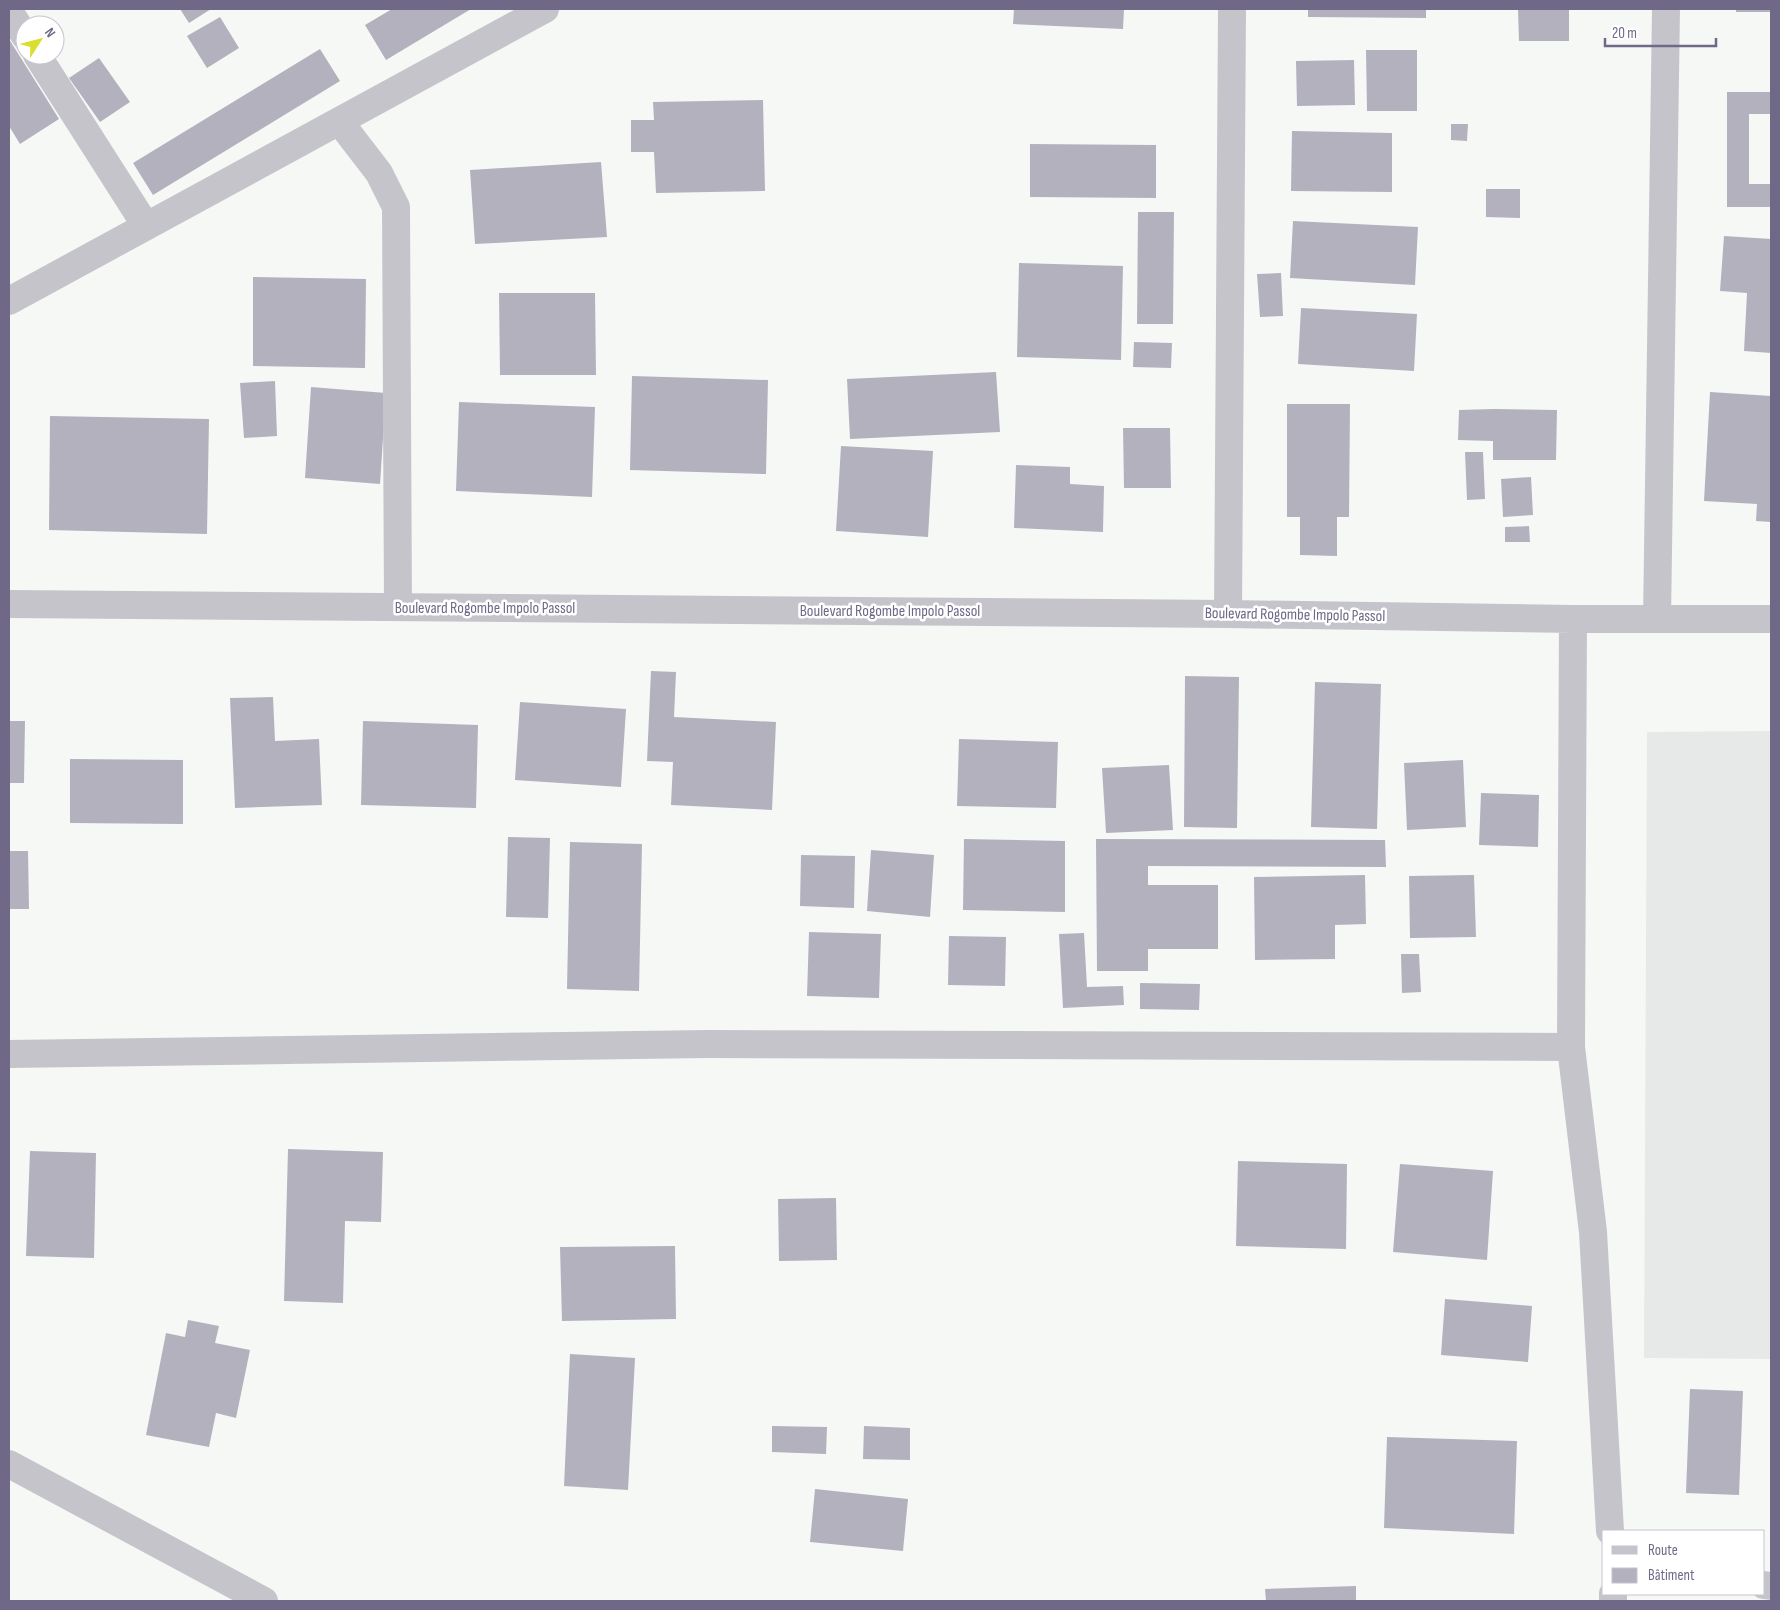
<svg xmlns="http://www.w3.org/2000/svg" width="1780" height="1610" viewBox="0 0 1780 1610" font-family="'Sofia Sans Condensed',sans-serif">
  <rect width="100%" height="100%" fill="#f6f8f6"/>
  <path fill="#e7e9e9" d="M1771,731v628l-127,-1 3,-626z"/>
  <path fill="#b3b1bd" d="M180,9h31l-22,14z
    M392,9h79l-85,51 -21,-35z
    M1014,9h110l-1,20 -110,-5z
    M1308,9h118v9l-118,-1z
    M1518,9h51v32h-50z
    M1736,9h35v3h-35z
    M220,17l19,31 -32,20 -20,-32z
    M9,39l50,80 -39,25 -11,-18z
    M320,49l20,32 -187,114 -20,-32z
    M1366,50h51v61h-50z
    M99,58l31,44 -30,20 -31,-44z
    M1354,60l1,45 -58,1 -1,-45z
    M1727,92h44v22h-22v70h22v23h-44z
    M763,100l2,91 -109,2 -2,-41h-23v-32h23l-1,-18z
    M1451,124h17l-1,17 -16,-1z
    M1292,131l100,2v59l-101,-1z
    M1030,144l126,1v53l-126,-1z
    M601,162l6,75 -132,7 -5,-74z
    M1486,189h34v29l-34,-1z
    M1138,212h36l-1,112h-36z
    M1293,221l125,6 -3,58 -125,-7z
    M1724,236l47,3v114l-27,-2 3,-58 -27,-2z
    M1019,263l104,3 -2,94 -104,-3z
    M1281,273l2,43 -23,1 -3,-43z
    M253,277l113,2 -1,89 -112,-2z
    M499,293h96l1,82h-96z
    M1301,308l116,6 -3,57 -116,-7z
    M1134,342l38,1 -1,25 -38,-1z
    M996,372l4,60 -150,7 -3,-60z
    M632,376l136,4 -2,94 -136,-4z
    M275,381l2,55 -33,2 -4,-55z
    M311,387l75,6 -6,91 -75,-6z
    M1710,392l61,4v126l-15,-1 1,-17 -53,-3z
    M459,402l136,5 -3,90 -136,-6z
    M1287,404h63l-1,113h-12v39l-37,-1v-38h-13z
    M1494,409l63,1 -1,50h-63v-19l-35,-1 1,-30z
    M50,416l159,3 -2,115 -158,-4z
    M1123,428h47l1,60h-47z
    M841,446l92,5 -5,86 -92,-6z
    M1465,452h18l2,47 -18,1z
    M1016,465l54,2v17l34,2 -1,46 -89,-4z
    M1531,477l2,38 -30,2 -2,-38z
    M1529,526l1,16h-25v-15z
    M651,671l25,1 -2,45 102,5 -4,88 -101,-5 2,-43 -26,-1z
    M1185,676l54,1 -2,151 -53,-1z
    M1315,682l66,2 -4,145 -66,-2z
    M273,697l2,44 44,-2 3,66 -87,3 -5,-110z
    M520,702l106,7 -5,78 -106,-7z
    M9,721h16l-1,62h-15z
    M363,721l115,4 -2,83 -115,-3z
    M959,739l99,3 -2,66 -99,-2z
    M70,759l113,1v64l-113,-1z
    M1463,760l3,67 -59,3 -3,-67z
    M1169,765l4,65 -67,3 -4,-65z
    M1481,793l58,2 -1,52 -59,-2z
    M508,837l42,1 -2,80 -42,-1z
    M964,839l101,2v71l-102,-2z
    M1096,839l289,1 1,27 -238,-1v19h70v64h-70v22h-51z
    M570,842l72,2 -3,147 -72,-2z
    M871,850l63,5 -4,62 -63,-6z
    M9,851h19l1,58h-20z
    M801,855l54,1 -1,52 -54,-2z
    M1365,875l1,49 -31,1v34l-80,1 -1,-83z
    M1474,875l2,62 -66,1 -1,-62z
    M809,932l72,2 -2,64 -72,-2z
    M1084,933l3,54 36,-1 1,19 -61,3 -4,-74z
    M949,936l57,1 -1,49 -57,-1z
    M1401,954h18l2,38 -19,1z
    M1140,983l60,1 -1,26 -59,-1z
    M288,1149l95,3 -2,70 -36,-1 -2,82 -59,-2z
    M30,1151l66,2 -2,105 -68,-2z
    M1238,1161l109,3 -1,85 -110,-3z
    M1400,1164l93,7 -6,89 -94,-8z
    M836,1198l1,62 -58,1 -1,-62z
    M675,1246l1,73 -114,2 -2,-74z
    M1445,1299l87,7 -4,56 -87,-7z
    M188,1320l31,6 -4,17 35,7 -14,68 -20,-5 -7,34 -63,-12 20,-102 19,4z
    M570,1354l65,4 -7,132 -64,-4z
    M1690,1389l53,2 -4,104 -53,-2z
    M772,1426l55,1 -1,27 -54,-2z
    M864,1426l46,2v32l-47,-1z
    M1387,1437l130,4 -3,93 -130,-6z
    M815,1489l93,10 -5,52 -93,-9z
    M1356,1586v15h-90l-1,-12z"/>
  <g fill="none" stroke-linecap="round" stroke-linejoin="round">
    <path stroke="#c6c4cb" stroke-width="28" d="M9,11l16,25
      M37,55l109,171
      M339,121l40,52 17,34 2,400
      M9,301l536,-292
      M9,604l1219,10 345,5h198
      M1228,614l4,-605
      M1573,619l-2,428 22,185 17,299
      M1657,619l9,-610
      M9,1054l699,-10 863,3
      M9,1464l255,137
      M1764,1585l7,1
      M1613,1601v-7"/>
  </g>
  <g text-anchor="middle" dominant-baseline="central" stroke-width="5" stroke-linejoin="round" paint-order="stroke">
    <g font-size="16" fill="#6f6886" stroke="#fff">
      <text x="485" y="608">Boulevard Rogombe Impolo Passol</text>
      <text x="890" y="611">Boulevard Rogombe Impolo Passol</text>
      <text transform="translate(1295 615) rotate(1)">Boulevard Rogombe Impolo Passol</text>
    </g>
  </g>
  <rect width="1780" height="1610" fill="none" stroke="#6f6886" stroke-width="20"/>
  <rect x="1602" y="1530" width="162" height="65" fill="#ffffff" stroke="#c5c3cf"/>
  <rect x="1612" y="1546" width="25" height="8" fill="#c6c4cb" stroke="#c5c3cf"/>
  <text x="1648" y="1555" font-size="15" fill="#6f6886">Route</text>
  <rect x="1612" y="1568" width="25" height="15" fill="#b3b1bd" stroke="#c5c3cf"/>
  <text x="1648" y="1580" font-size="15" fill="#6f6886">Bâtiment</text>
  <g transform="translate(40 40) rotate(54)"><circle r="24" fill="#ffffff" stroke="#c5c3cf"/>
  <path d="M0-4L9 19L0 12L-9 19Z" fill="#dade30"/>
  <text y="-8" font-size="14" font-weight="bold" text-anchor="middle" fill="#6f6886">N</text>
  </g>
  <path d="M1605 38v8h111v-8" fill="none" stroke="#6f6886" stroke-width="2.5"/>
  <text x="1612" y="38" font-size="15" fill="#6f6886" stroke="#ffffff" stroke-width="4" paint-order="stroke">20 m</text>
</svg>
